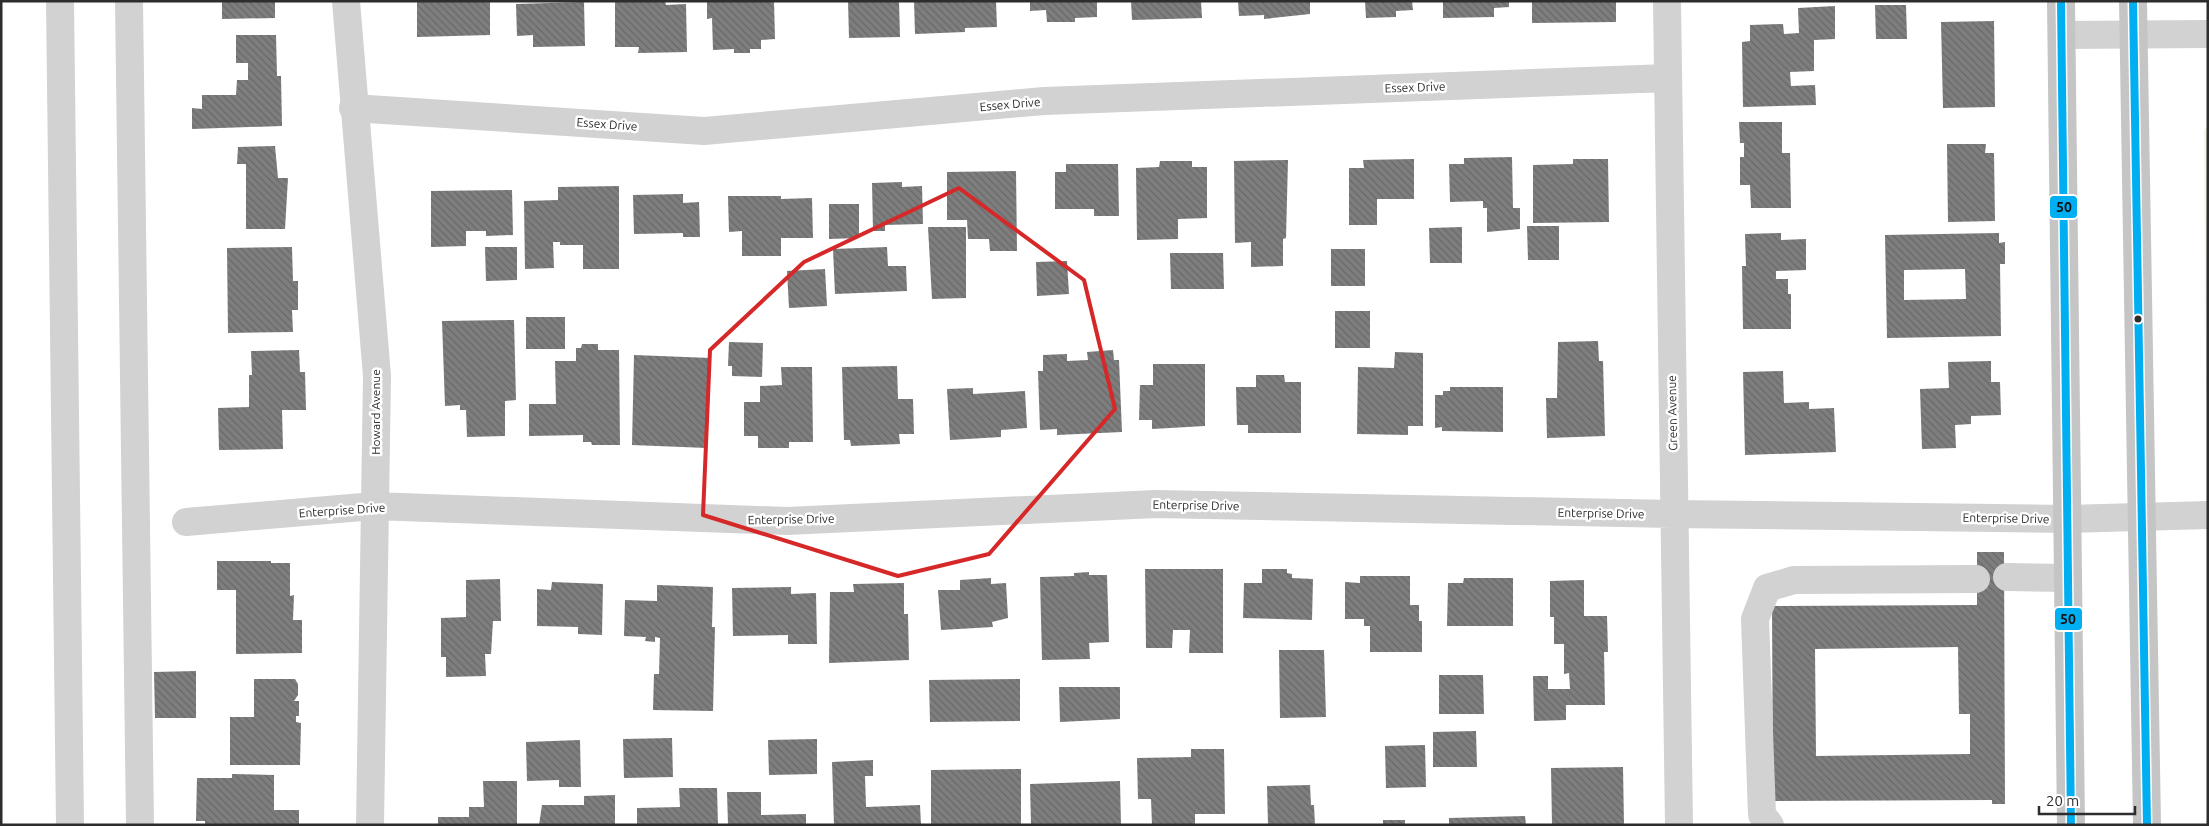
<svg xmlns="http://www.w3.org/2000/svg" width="2209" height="826" viewBox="0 0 2209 826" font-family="Ubuntu,sans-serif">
  <defs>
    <pattern id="grass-dots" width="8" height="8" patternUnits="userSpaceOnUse" patternTransform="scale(1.25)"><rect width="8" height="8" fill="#f2f5ea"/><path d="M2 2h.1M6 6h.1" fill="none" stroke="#d0d2c9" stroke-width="1.8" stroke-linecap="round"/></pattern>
    <pattern id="building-back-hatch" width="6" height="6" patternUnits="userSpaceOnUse" patternTransform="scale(1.25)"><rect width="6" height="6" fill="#7e7e7e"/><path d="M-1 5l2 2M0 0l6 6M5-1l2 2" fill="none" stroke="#686868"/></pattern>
  </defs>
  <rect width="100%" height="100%" fill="#fff"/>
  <path fill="url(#grass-dots)" d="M2208,126v274l-2,-2 -2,-268z"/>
  <path fill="url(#building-back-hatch)" fill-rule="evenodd" d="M222,1h53v17l-53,1z
    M417,1h73v34l-73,2z
    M665,1l1,4 20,-1 1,48 -49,1 1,-6h-24v-45z
    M707,1h67l1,38 -14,1v9h-11v4h-16v-4l-21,1 -1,-32 -5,1z
    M848,1h51l1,36 -51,1z
    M914,1h82l1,26 -32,1v4l-50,2z
    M1030,1h67v16l-22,1v4h-28l-1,-12 -16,1z
    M1131,1h70l1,17 -70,2z
    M1238,1h72v13l-46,5v-4l-25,1z
    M1365,1h47l1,9 -17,1v6l-30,1z
    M1443,1h66v6l-15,1v9l-51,1z
    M1532,1h84v21l-84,1z
    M584,2l1,44 -52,1v-12l-16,1 -1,-32z
    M1875,5h31l1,34h-31z
    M1835,6v33l-21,1v31l-24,1 1,14 24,-1 1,20 -73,2 -1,-65 8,-1v-16l33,-1 1,10 15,-1 -1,-25z
    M1994,21l1,86 -52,1 -2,-86z
    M236,35h40l1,41h4l1,50 -90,3v-21l10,1v-14h34l1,-15h11v-17h-12z
    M1739,122h43v31h8l1,55h-40l-1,-23h-10v-28h4v-14h-4z
    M1947,144h39l-1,9h9l1,68 -47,1z
    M275,146l3,32h10l-3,51h-39v-65h-9l1,-17z
    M1512,157l1,51h7v21l-33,3v-24h-4v-7l-33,1 -1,-38h15v-6z
    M1414,159v40h-37v26h-28v-57h15l-1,-8z
    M1573,159h35l1,63 -76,1v-58l40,-1z
    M1288,160l-2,78 -3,1v27l-32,1v-25l-16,1 -1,-82z
    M1160,161h32v6h15v51l-29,1v20l-41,1 -1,-72 23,-1z
    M1066,164h52l1,52h-25v-7h-39v-37h11z
    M1016,171l1,80h-27l-1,-12h-21l-1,-19h-20v-48z
    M902,182v5l20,-1 1,38 -38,1v6h-12l-1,-48z
    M619,186v83h-36v-24h-23v-3h-7l1,26 -29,1 -1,-68 34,-1v-13z
    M512,190l1,45 -27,1v-5h-20v15l-35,1v-56z
    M683,194v9l16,-1 1,35h-17v-4l-49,1 -1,-39z
    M728,196h53v3l31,-1 1,40h-32v18h-39v-25l-13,1z
    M829,204h30v34l-30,1z
    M1527,226h32v34h-31z
    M928,227h38v71l-34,1z
    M1462,227v36h-32l-1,-35z
    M1781,233v7l25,-1v31l-30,1v8h12v15h3v35h-48l-1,-63h4l-1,-32z
    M1999,233v10l6,-1v22h-5l1,72 -114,2 -2,-103zM1965,269l1,30 -62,1v-30z
    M292,247l1,34h5v29h-6l1,22 -65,1 -1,-85z
    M485,247h32v33l-31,1z
    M887,247l1,19h18l1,25 -72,3 -2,-45z
    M1331,249h34v37h-34z
    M1170,253h53l1,36h-53z
    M1067,261l2,33 -32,2 -1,-34z
    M825,269l2,37 -38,2 -2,-37z
    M1335,311h35v37h-35z
    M526,317h39v32h-39z
    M514,320l2,80 -11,1v35l-38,1 -1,-27h-6v-5l-15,1 -3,-85z
    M1598,341l1,20h4l2,75 -58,2 -1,-40h11l1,-56z
    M729,342l34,1 -1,34 -30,-1v-10h-4z
    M582,344h16v6h21l1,95h-28l-1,-3h-8v-7l-54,1v-32h27l-1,-43h21v-13h5z
    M299,350l1,22h5l1,38h-24l1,39 -64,1 -1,-42 31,-1v-32h3l-1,-24z
    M1113,350l1,10h5l3,72 -65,3v-6l-17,1 -2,-59h5v-16l24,-1v7l21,-1 -1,-8z
    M1395,352l28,1v73h-15v9l-51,-1 1,-67 36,1z
    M634,355l77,3 -4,90 -75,-3z
    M1991,361v21h9l1,33 -30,1v8l-16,1 1,23 -34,1 -2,-60 29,-1 -1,-26z
    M1153,364h52v62l-53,3v-9h-13l1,-35h13z
    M897,366l1,33h15l1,35h-15l1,10 -49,2 -1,-6h-6l-2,-73z
    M781,367h31l1,75h-24v6h-31v-12h-14v-34h16v-16l22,-1z
    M1783,371l1,32 25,-1v7l25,-1 2,44 -91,3 -2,-83z
    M1256,375h28l1,7h16v51h-53v-8h-11l-1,-38h20z
    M1450,387h53v45l-61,-1v-4l-7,1v-33h8v-4h7z
    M973,388v6l52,-3 2,37 -26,2v7l-51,3 -3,-51z
    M1977,552h27l1,252h-13v-4l-219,1 -1,-195 205,-1zM1958,647l1,67h11v40l-154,2 -1,-107z
    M217,561h54v2h19v33l4,-1 -1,25h9v33l-66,1v-64h-19z
    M1145,569h78v84h-34l1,-23h-17l-1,18h-26z
    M1262,569h25v4l5,1v4l21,1 -1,41 -69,-2 1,-35h18z
    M1089,572v3h18l2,67 -20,1 1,16 -48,1 -2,-83 34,-1v-3z
    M1360,576h50v29h9v16h3v31h-52v-26h-6v-7h-19v-37l15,1z
    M991,578v6l15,-1 2,35 -16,4 1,5 -52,3 -3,-40h22v-10z
    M1464,578h49v48h-66l1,-43h15z
    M500,579l1,42h-8l-2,33h-6l1,22 -40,1v-20h-5v-39l25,-1v-37z
    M1584,580v36h23l1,36h-4l1,53h-39v15l-32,1 -1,-45h15v13h22l-1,-16 -5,1v-30h-10v-27h-4v-36z
    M552,582l51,2 -1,51 -24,-1v-7l-41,-1v-37l14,1z
    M904,583v31h4l1,46 -80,3 1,-71h24l-1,-8z
    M657,585l56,2 -1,40h3l-2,84 -60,-1 1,-36h5l1,-36 -5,-1v5l-10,-1 1,-4 -22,-1 1,-36 32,1z
    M791,587v7l25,-1 1,51h-29v-9l-55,1 -1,-48z
    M1279,650h45l2,67 -46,1z
    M196,671v47h-41l-1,-46z
    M1439,675h44l1,39h-45z
    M254,679h41l3,5v11l-4,6h5v15h-3v6l5,1 -1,42h-70v-48h24z
    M1020,679v42l-90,1 -1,-42z
    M1059,687h61v32l-60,3z
    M1476,731l1,36h-44v-35z
    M672,738l1,39 -49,1 -1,-39z
    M817,739v35l-48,1 -1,-35z
    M580,740l1,47h-22v-7l-32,1 -1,-39z
    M1425,745l1,42 -40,1 -1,-42z
    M1191,749h33l1,65h-30v11h-43l-1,-26h-13l-1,-41 54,-1z
    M873,760v16h-8l1,31 54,-2 1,20h-87l-2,-63z
    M1623,767l1,58h-72l-1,-57z
    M1021,769v56h-90v-55z
    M232,774l42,1v35h25v15h-94v-4h-9l1,-43h35z
    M483,781h34v44h-79v-8h31v-10h15z
    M1120,781l1,44h-90l-1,-41z
    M1310,785l1,20h3l1,20h-47l-1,-39z
    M679,788h38l1,37h-81v-17l43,-1z
    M727,792h34v23l45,-1v11h-78z
    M615,795v30h-76l3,-20h42v-9z
    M1525,816l1,9h-77v-7z
    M1383,820h22v5h-22z"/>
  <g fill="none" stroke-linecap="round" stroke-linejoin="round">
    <path stroke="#d2d2d2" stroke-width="28" d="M60,1l10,824
      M129,1l11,824
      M346,1l31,375 -7,449
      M1667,1l12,824
      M2062,35l146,-1
      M353,108l351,23 340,-30 624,-23
      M186,522l188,-16 413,15 369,-17 517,10 395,5 140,-4
      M2007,577l61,1
      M1770,825l-8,-10 -7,-196 12,-31 27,-8 182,-1"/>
    <path stroke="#c5c5c5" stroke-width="28" d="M2061,1l10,824
      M2133,1l14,824"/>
    <defs>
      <path id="bus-1" d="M2061,1l10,824
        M2133,1l14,824"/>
    </defs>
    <use href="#bus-1" stroke="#fff" stroke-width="11"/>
    <use href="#bus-1" stroke="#00aff2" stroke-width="8"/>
  </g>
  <path fill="none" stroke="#d62828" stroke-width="4" stroke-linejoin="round" d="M959,188l125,92 31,129 -126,145 -91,22 -195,-61 7,-165 94,-88z"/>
  <circle fill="#2d2d2d" stroke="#fff" stroke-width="2" cx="2138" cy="319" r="4.5"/>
  <g text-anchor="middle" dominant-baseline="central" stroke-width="5" stroke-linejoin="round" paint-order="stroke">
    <g font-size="12" fill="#2d2d2d" stroke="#fff">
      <text transform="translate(1415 87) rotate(-2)">Essex Drive</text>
      <text transform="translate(1010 104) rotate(-5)">Essex Drive</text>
      <text transform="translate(607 124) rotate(4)">Essex Drive</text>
      <text transform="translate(375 412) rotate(-90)">Howard Avenue</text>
      <text transform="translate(1672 413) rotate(-91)">Green Avenue</text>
      <text transform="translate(1196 505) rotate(1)">Enterprise Drive</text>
      <text transform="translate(342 510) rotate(-4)">Enterprise Drive</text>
      <text transform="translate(1601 513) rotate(1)">Enterprise Drive</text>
      <text transform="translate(2006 518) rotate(1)">Enterprise Drive</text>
      <text transform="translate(791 519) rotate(-1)">Enterprise Drive</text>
    </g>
  </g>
  <g stroke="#fff" stroke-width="2">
    <rect x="2049" y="195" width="29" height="24" rx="5" fill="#00aff2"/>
    <rect x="2054" y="607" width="29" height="24" rx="5" fill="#00aff2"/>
  </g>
  <g font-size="14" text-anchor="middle" font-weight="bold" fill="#111">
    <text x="2064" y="212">50</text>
    <text x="2068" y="624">50</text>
  </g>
  <rect width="2209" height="826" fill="none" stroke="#2d2d2d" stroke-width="5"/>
  <path d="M2039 806v8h96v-8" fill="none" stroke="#2d2d2d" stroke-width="2.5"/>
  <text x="2046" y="806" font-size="15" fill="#2d2d2d" stroke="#ffffff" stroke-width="4" paint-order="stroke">20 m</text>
</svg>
